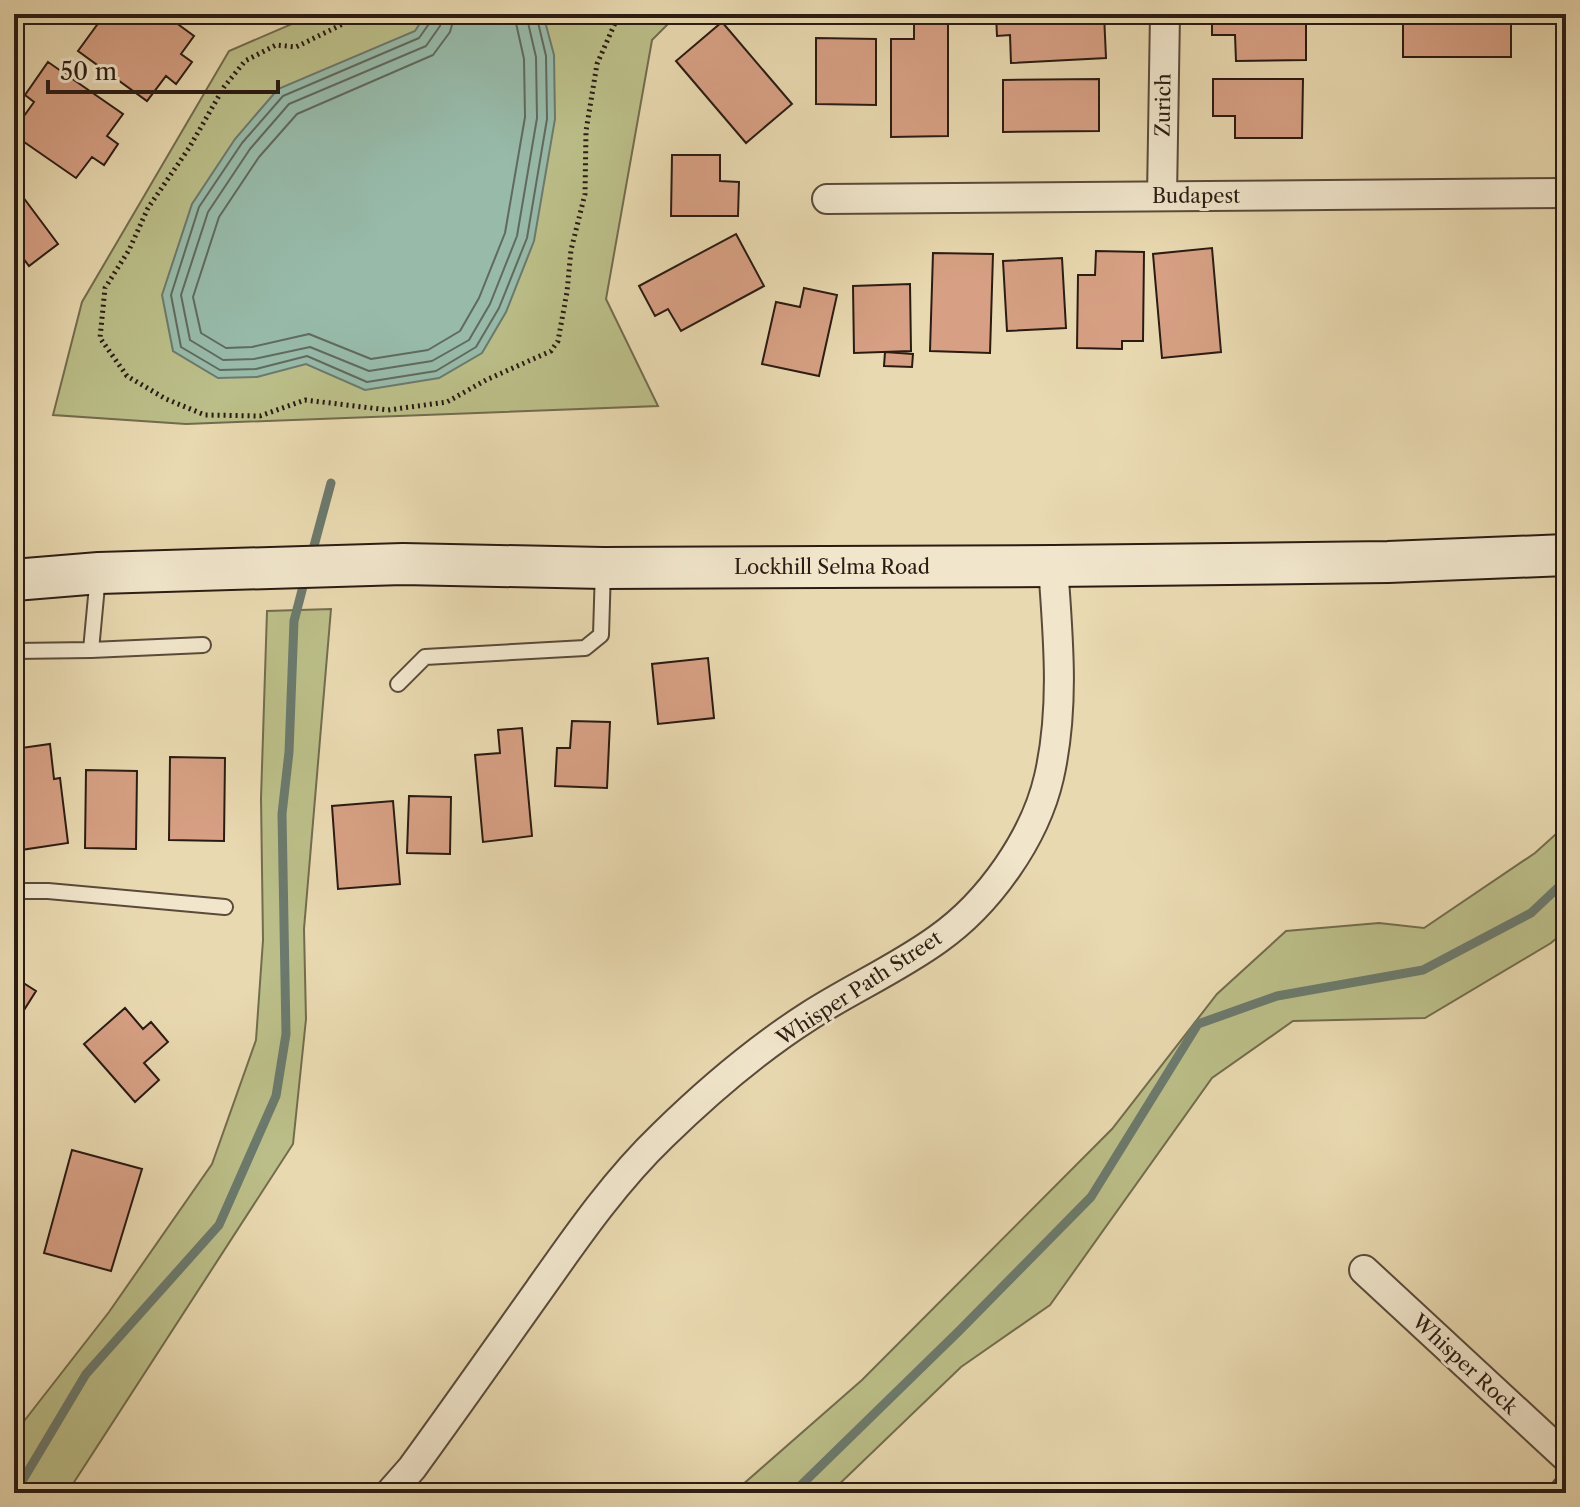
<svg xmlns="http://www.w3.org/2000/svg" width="1580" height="1507" viewBox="0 0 1580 1507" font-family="'Libre Caslon Text',serif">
  <rect width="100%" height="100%" fill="#e9d9b0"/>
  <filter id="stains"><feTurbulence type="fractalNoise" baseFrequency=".0025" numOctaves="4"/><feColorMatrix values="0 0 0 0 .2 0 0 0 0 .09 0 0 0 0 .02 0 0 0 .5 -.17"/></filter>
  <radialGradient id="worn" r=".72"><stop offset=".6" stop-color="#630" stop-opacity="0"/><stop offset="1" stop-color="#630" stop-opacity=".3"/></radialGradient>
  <path fill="#bbbe88" stroke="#726c4e" stroke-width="2" d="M315,14h363l-26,26 -46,259 52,107 -472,18 -133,-9 29,-113 147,-251z
    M331,609l-27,320 2,90 -13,125 -226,349h-53v-59l95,-122 103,-148 44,-124 7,-100 -2,-142 6,-187z
    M1566,825v105l-15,13 -126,75 -132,3 -81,57 -162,227 -89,62 -131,126h-97l129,-113 250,-251 105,-135 69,-63 93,-8 45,5 111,-75z"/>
  <path fill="#97baa9" stroke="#6b7a6d" stroke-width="2" d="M426,14h117l11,41 1,64 -21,122 -28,71 -24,41 -43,25 -74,12 -59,-26 -49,13 -39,1 -45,-27 -11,-56 30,-91 43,-65 43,-50 137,-58z"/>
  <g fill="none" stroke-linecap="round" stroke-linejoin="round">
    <path stroke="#606a5e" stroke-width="2" d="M432,14l-1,7 -12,17 -136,58 -41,47 -43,64 -28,88 10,52 39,23 36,-1 51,-13 60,26 69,-11 40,-24 23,-39 28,-70 20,-119 -1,-63 -10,-42
      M442,14l-2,12 -14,20 -137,58 -39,45 -42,63 -27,83 9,45 33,20 31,-1 56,-12 59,24 63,-10 37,-21 21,-36 27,-68 20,-118 -1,-61 -10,-43
      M455,14l-5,18 -17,23 -136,59 -38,43 -40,60 -26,80 8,36 25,15 26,-1 57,-13 62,25 57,-9 32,-19 19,-33 26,-65 20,-116 -1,-58 -10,-45"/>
    <path stroke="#6b7a6d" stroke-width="9" d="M311,557l20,-74
      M15,1493l71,-119 133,-149 57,-129 10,-62 -4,-220 7,-62 5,-131 12,-46
      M793,1493l166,-162 132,-134 107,-173 79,-28 146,-26 108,-57 35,-33"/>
  </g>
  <path fill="#d7a084" stroke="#2a1b13" stroke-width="2" d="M105,14h59l30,22 -13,18 11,8 -16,22 -10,-8 -19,25 -69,-50z
    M996,14h108l2,44 -95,5 -1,-28 -13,1z
    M1212,14h94v46l-70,1 -1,-26h-23z
    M1403,14h108v43h-108z
    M722,22l70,82 -46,39 -70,-82z
    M914,23h34v113l-57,1v-98h23z
    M816,38l60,1v66l-60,-1z
    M48,62l75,52 -16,22 11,8 -14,21 -12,-8 -16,21 -62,-43v-5l20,-28 -9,-7z
    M1099,79v52l-96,1v-52z
    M1213,79h90l-1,59h-67v-22h-22z
    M672,155h48v26l19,1 -1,34h-67z
    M14,185l44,59 -29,22 -15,-20z
    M736,234l28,52 -83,45 -13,-22 -13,7 -16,-30z
    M1212,248l9,104 -59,6 -9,-104z
    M1096,251l48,1 -1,89h-21v8l-45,-1 1,-73h17z
    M933,253l60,1 -3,99 -60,-2z
    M1062,258l4,70 -59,3 -4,-70z
    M910,284l1,67 -57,2 -1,-67z
    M804,288l33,7 -18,81 -57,-12 14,-62 24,5z
    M885,352l28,2 -1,13 -28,-1z
    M708,658l6,60 -56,6 -6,-60z
    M572,721l38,1 -3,66 -52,-2 2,-38h13z
    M522,728l10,108 -49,6 -8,-87 25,-2 -2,-23z
    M50,744l4,35 6,-1 8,65 -47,7 -7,-58v-43z
    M170,757l55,1 -1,83 -55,-1z
    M86,770l51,1 -1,78 -51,-1z
    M409,796l42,1 -1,57 -43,-1z
    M393,801l7,83 -62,5 -6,-83z
    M14,977l22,14 -22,35z
    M125,1008l18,21 8,-7 17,20 -24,21 15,17 -24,22 -51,-58z
    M72,1150l70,19 -31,102 -67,-18z"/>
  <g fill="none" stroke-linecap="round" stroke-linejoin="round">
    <defs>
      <path id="service" d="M91,650l112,-5
        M14,651l77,-1 7,-75
        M398,684l27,-27 160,-9 16,-13 2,-66
        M14,891h34l177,16"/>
      <path id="minor" d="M1162,196l3,-182
        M827,199l739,-6
        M1364,1270l202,187
        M390,1493l22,-25c43,-59 85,-119 127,-178 38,-54 76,-109 124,-155 45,-44 93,-85 146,-119 42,-27 89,-48 129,-77 51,-36 97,-101 111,-162 16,-70 9,-141 4,-211
        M1564,1493l2,-3"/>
      <path id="secondary" d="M14,580l85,-7 304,-9 200,4 450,-2 335,-4 178,-7"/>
    </defs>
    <use href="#service" stroke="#5a4a3a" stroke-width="18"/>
    <use href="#minor" stroke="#5a4a3a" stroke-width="32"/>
    <use href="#secondary" stroke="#2a1b13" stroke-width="44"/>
    <path stroke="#2a1b13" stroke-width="5" stroke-dasharray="2 4" stroke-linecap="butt" d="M363,14l-67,33 -20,-2 -31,16 -21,26 -35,61 -41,60 -19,42 -24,38 -5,50 27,38 39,23 39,16 55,1 45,-16 83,10 59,-8 39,-22 65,-29 7,-10 9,-49 4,-42 14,-56 1,-63 11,-67 22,-50"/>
    <use href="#service" stroke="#f1e6cc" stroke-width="14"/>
    <use href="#minor" stroke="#f1e6cc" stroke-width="28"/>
    <use href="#secondary" stroke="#f1e6cc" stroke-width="40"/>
  </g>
  <g text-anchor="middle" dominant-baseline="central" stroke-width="6" stroke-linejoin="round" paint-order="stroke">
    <g font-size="20" fill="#2a1b13" stroke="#f1e6cc">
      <text transform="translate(1163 105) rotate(-89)">Zurich</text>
      <text x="1196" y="196">Budapest</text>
      <text x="832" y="567">Lockhill Selma Road</text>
      <text transform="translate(859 988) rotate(-33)">Whisper Path Street</text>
      <text transform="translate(1465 1364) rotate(43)">Whisper Rock</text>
    </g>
  </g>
  <rect width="1580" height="1507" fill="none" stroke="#e9d9b0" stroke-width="48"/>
  <rect x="16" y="16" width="1548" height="1475" fill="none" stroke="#2a1b13" stroke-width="4"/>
  <rect x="24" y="24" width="1532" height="1459" fill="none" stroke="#2a1b13" stroke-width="2"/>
  <path d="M48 80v12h230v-12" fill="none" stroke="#2a1b13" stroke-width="4"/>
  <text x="60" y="80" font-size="24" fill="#2a1b13" stroke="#f1e6cc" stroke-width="6" paint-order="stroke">50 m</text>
  <rect width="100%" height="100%" filter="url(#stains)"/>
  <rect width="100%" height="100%" fill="url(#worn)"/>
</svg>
